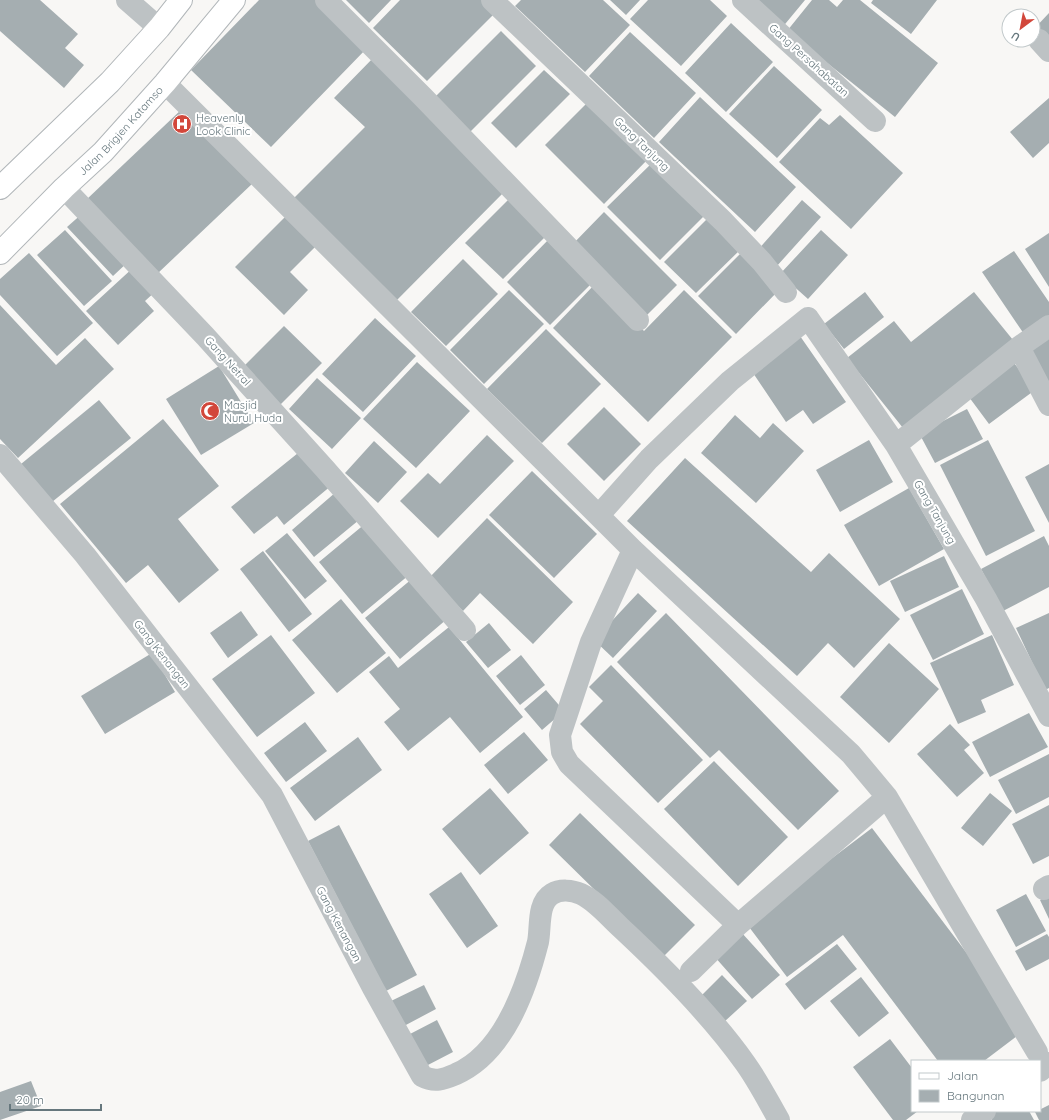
<svg xmlns="http://www.w3.org/2000/svg" width="1049" height="1120" viewBox="0 0 1049 1120" font-family="Quicksand,sans-serif">
  <rect width="100%" height="100%" fill="#f8f7f5"/>
  <path fill="#a5aeb1" d="M0,0h40l38,34 -13,14 19,17 -20,23 -64,-57z
    M259,0h60l49,47 -97,100 -80,-77z
    M346,0h45l-22,23z
    M400,0h88l10,10 -71,71 -54,-53z
    M521,0h82l27,25 -45,47 -70,-66z
    M610,0h30l-14,15z
    M648,0h62l17,16 -46,50 -51,-47z
    M745,0h60l-24,29z
    M812,0h17l8,7 6,-7h17l78,63 -43,54 -108,-86z
    M873,0h64l-26,34 -40,-31z
    M1049,13v31l-16,-14z
    M731,23l42,39 -47,50 -41,-39z
    M501,31l35,35 -68,68 -35,-35z
    M630,32l66,61 -42,45 -65,-62z
    M375,56l133,132 -111,112 -103,-102 71,-71 -31,-29z
    M774,66l48,44 -45,48 -48,-44z
    M544,70l26,24 -54,54 -25,-25z
    M700,97l96,90 -41,45 -96,-90z
    M1049,98v45l-16,15 -23,-26z
    M591,99l59,58 -46,47 -59,-59z
    M182,109l71,74 -96,91 -71,-74z
    M840,115l63,58 -52,56 -72,-67 41,-44 9,7z
    M653,162l53,52 -46,46 -53,-53z
    M514,194l37,37 -48,48 -38,-36z
    M802,200l19,17 -45,50 -19,-16z
    M84,212l45,49 -16,15 -46,-49z
    M604,212l73,73 -35,35 -73,-72z
    M710,216l32,32 -46,45 -32,-31z
    M285,217l31,29 -26,26 18,18 -24,25 -49,-48z
    M65,230l47,51 -28,25 -47,-51z
    M821,230l27,25 -40,44 -28,-25z
    M1049,233v54l-24,-38z
    M550,238l44,43 -44,44 -43,-43z
    M743,251l37,38 -44,45 -38,-38z
    M1014,251l35,51v15l-25,17 -42,-62z
    M29,253l64,70 -36,33 -57,-61v-16z
    M463,259l35,35 -52,52 -35,-34z
    M135,266l22,24 -12,11 9,10 -36,34 -32,-34z
    M596,283l48,48 40,-41 48,47 -84,85 -95,-94z
    M509,290l35,34 -60,60 -34,-34z
    M865,292l19,25 -40,32 -20,-25z
    M974,292l39,48 -110,88 -56,-70 47,-37 17,21z
    M0,305l56,60 29,-27 29,31 -96,89 -18,-19z
    M375,318l41,38 -53,56 -41,-38z
    M284,326l38,37 -43,43 -38,-37z
    M546,329l55,55 -59,59 -55,-54z
    M800,336l46,66 -33,22 -10,-14 -17,12 -35,-52z
    M1049,336v50l-21,-39z
    M1011,359l24,31 -46,34 -23,-31z
    M417,362l53,49 -54,57 -53,-49z
    M219,366l35,57 -53,32 -35,-56z
    M317,378l44,40 -29,31 -43,-40z
    M99,400l32,38 -79,64 -31,-38z
    M604,407l37,37 -37,37 -37,-37z
    M967,409l16,30 -48,24 -16,-30z
    M735,415l25,23 13,-15 31,28 -48,52 -55,-50z
    M163,419l56,67 -41,33 41,51 -40,33 -31,-38 -22,18 -66,-79z
    M487,435l27,26 -76,77 -38,-37 28,-28 12,11z
    M869,440l24,42 -53,30 -24,-42z
    M988,440l47,91 -49,25 -46,-91z
    M374,441l33,31 -29,31 -33,-30z
    M303,449l29,36 -48,40 -7,-9 -23,18 -23,-27z
    M685,458l126,114 18,-19 71,66 -46,49 -26,-25 -31,33 -170,-155z
    M1049,464v59l-24,-46z
    M532,471l65,63 -43,44 -65,-63z
    M909,488l35,61 -65,37 -35,-61z
    M336,492l23,28 -45,37 -22,-27z
    M487,518l86,84 -40,42 -53,-51 -17,18 -34,-33z
    M366,523l43,52 -47,39 -43,-52z
    M287,533l40,48 -22,18 -40,-48z
    M1044,536l5,10v41l-46,24 -22,-42z
    M263,551l49,63 -23,18 -49,-63z
    M944,556l15,31 -54,25 -15,-31z
    M413,578l34,41 -47,40 -35,-41z
    M962,589l22,45 -51,26 -23,-45z
    M638,593l19,18 -44,47 -19,-18z
    M341,599l45,54 -49,40 -45,-53z
    M241,611l17,24 -30,23 -18,-25z
    M666,613l173,178 -41,39 -79,-80 -9,8 -93,-96z
    M1049,613v75l-4,2 -29,-62z
    M489,623l22,27 -23,18 -22,-26z
    M449,627l74,90 -43,36 -30,-36 -42,34 -24,-29 16,-13 -31,-37 20,-16 9,12z
    M271,635l44,58 -58,44 -45,-58z
    M992,635l22,50 -33,15 5,12 -28,12 -28,-61z
    M889,643l50,46 -50,54 -49,-46z
    M152,653l23,39 -70,42 -24,-38z
    M521,655l24,30 -25,20 -24,-29z
    M611,665l92,95 -45,43 -78,-79 23,-23 -14,-14z
    M546,690l18,21 -22,19 -18,-21z
    M1029,713l19,34 -58,30 -18,-35z
    M305,722l22,29 -41,31 -22,-29z
    M950,724l20,21 -6,5 20,23 -27,24 -40,-43z
    M524,732l24,28 -40,34 -24,-29z
    M358,737l24,33 -67,51 -25,-33z
    M1049,754v43l-33,17 -18,-34z
    M714,761l74,76 -50,49 -74,-77z
    M490,788l39,45 -49,42 -38,-46z
    M990,793l22,18 -29,35 -22,-18z
    M1049,805v51l-16,8 -21,-40z
    M580,813l115,112 -32,32 -114,-112z
    M339,825l78,150 -31,16 -78,-150z
    M872,828l153,202 -41,31h-46l-95,-126 -56,42 -41,-54z
    M461,872l37,54 -31,22 -38,-54z
    M1026,894l20,37 -30,16 -20,-37z
    M1049,895v24l-9,-19z
    M741,932l39,43 -28,24 -38,-43z
    M1047,934l2,3v22l-23,12 -11,-20z
    M837,944l20,25 -52,41 -20,-26z
    M722,975l25,26 -23,21 -24,-25z
    M861,977l28,36 -30,24 -29,-36z
    M424,985l12,24 -32,17 -13,-25z
    M437,1020l16,32 -27,14 -16,-32z
    M890,1039l22,29v43h6l-12,9h-13l-40,-53z
    M31,1081l10,25 -41,14v-28z
    M1049,1105v15h-10l-4,-8z
    M987,1111h42l5,9h-42z"/>
  <g fill="none" stroke-linecap="round" stroke-linejoin="round">
    <defs>
      <g id="major">
        <path d="M0,188l110,-106 49,-54 22,-28"/>
        <path id="s1" d="M0,253l64,-65 39,-36 62,-69 69,-83"/>
      </g>
    </defs>
    <use href="#major" stroke="#b1b6b9" stroke-width="24"/>
    <path stroke="#bdc2c4" stroke-width="22" d="M127,0l32,28
      M326,0l97,97 215,223
      M492,0l231,221 39,41 24,30
      M743,0l132,121
      M1039,40l10,11
      M165,83l468,467 218,204 36,43 150,255
      M64,188l141,148 120,133 140,161
      M1019,347l30,58
      M896,445l123,-98 30,-21
      M0,455l85,100 187,240 101,193 49,88c13,7 22,3 34,-2 48,-21 70,-85 82,-132 3,-15 -1,-39 14,-48 8,-5 20,-4 29,0 15,7 27,22 39,33 43,40 91,88 125,136 13,18 23,38 34,57
      M599,515l50,-56 81,-78 78,-63 88,127 90,154 63,117
      M633,550l-42,92 -31,93 2,17 7,12 169,161
      M1044,889l5,-3
      M691,971l47,-46 149,-128
      M1040,1071l9,-8
      M972,1120l13,-9"/>
    <use href="#major" stroke="#fff" stroke-width="22"/>
  </g>
  <defs>
    <symbol id="hospital-disc" viewBox="-11 -11 22 22"><circle r="9.5" fill="#d2473b" stroke="#fff"/><path d="M-5-5h3v3.5h4V-5h3V5h-3V1.5h-4V5h-3Z" fill="#fff"/></symbol>
    <symbol id="mosque-disc" viewBox="-11 -11 22 22"><circle r="9.5" fill="#d2473b" stroke="#fff"/><path d="M3.5-4.9A6 6 0 1 0 3.5 4.9A5 5 0 1 1 3.5-4.9Z" fill="#fff"/></symbol>
  </defs>
  <g fill-rule="evenodd">
    <use href="#hospital-disc" x="171" y="113" width="22" height="22"/>
    <use href="#mosque-disc" x="199" y="400" width="22" height="22"/>
  </g>
  <g text-anchor="middle" dominant-baseline="central" stroke-width="4" stroke-linejoin="round" paint-order="stroke">
    <g font-size="11" fill="#66777d" stroke="#fff">
      <text transform="translate(809 60) rotate(42)">Gang Persahabatan</text>
      <text stroke="none"><textPath href="#s1" startOffset="172">Jalan Brigjen Katamso</textPath></text>
      <text transform="translate(642 144) rotate(44)">Gang Tanjung</text>
      <text transform="translate(228 361) rotate(48)">Gang Netral</text>
      <text transform="translate(935 512) rotate(60)">Gang Tanjung</text>
      <text transform="translate(162 654) rotate(52)">Gang Kenangan</text>
      <text transform="translate(339 924) rotate(62)">Gang Kenangan</text>
    </g>
    <g font-size="11" fill="#66777d" stroke="#fff" text-anchor="start">
      <text x="196" y="118">Heavenly<tspan x="196" dy="13">Look Clinic</tspan></text>
      <text x="224" y="405">Masjid<tspan x="224" dy="13">Nurul Huda</tspan></text>
    </g>
  </g>
  <rect x="911" y="1060" width="130" height="52" fill="#ffffff" stroke="#c2c9cb"/>
  <rect x="919" y="1073" width="20" height="6" fill="#ffffff" stroke="#c2c9cb"/>
  <text x="947" y="1080" font-size="12" fill="#66777d">Jalan</text>
  <rect x="919" y="1090" width="20" height="12" fill="#a5aeb1" stroke="#c2c9cb"/>
  <text x="947" y="1100" font-size="12" fill="#66777d">Bangunan</text>
  <g transform="translate(1021 28) rotate(212)"><circle r="19" fill="#ffffff" stroke="#c2c9cb"/>
  <path d="M0-3L7 15L0 10L-7 15Z" fill="#d2473b"/>
  <text y="-6" font-size="11" font-weight="bold" text-anchor="middle" fill="#66777d">U</text>
  </g>
  <path d="M10 1104v6h91v-6" fill="none" stroke="#66777d" stroke-width="2"/>
  <text x="16" y="1104" font-size="12" fill="#66777d" stroke="#ffffff" stroke-width="3" paint-order="stroke">20 m</text>
</svg>
